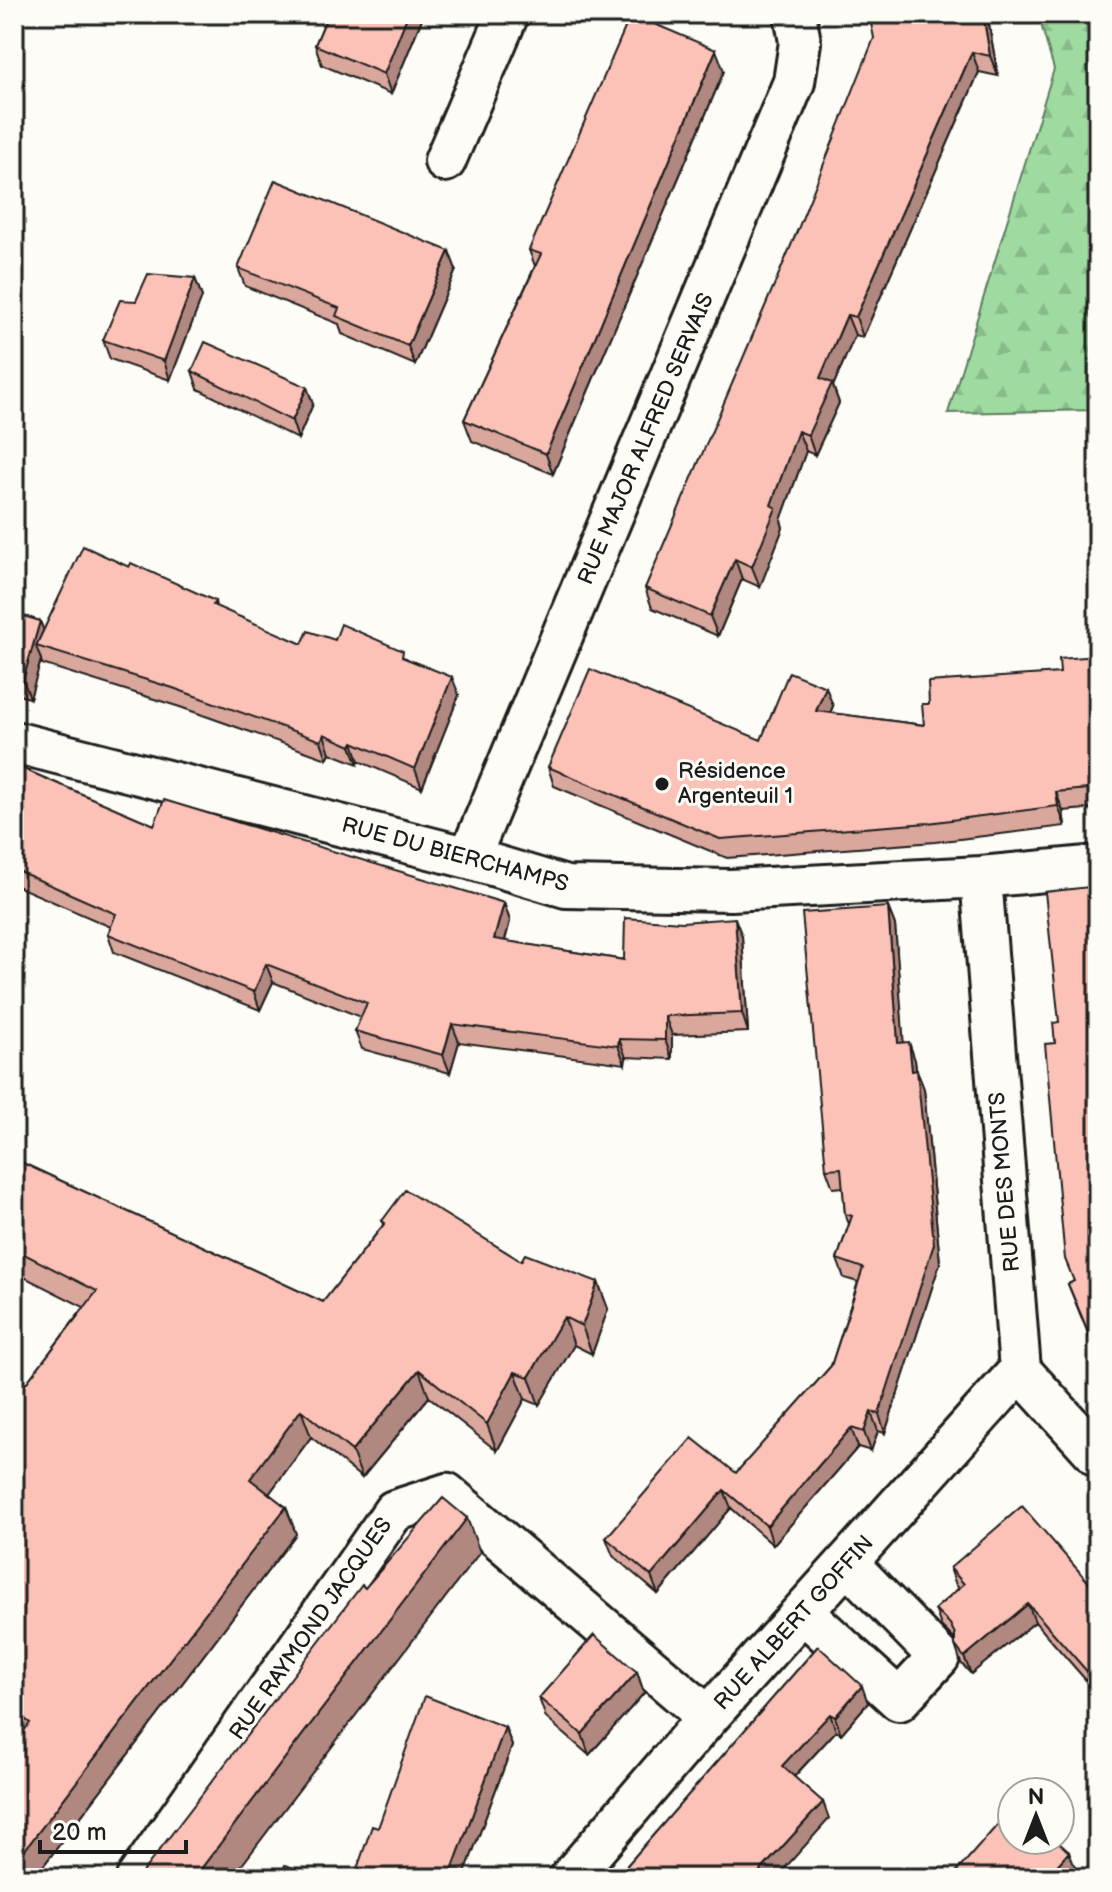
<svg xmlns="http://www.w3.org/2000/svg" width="1112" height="1892" viewBox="0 0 1112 1892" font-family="'Balsamiq Sans',sans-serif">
  <defs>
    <pattern id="forest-firs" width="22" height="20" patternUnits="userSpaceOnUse" patternTransform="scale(2)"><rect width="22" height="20" fill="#9fdba1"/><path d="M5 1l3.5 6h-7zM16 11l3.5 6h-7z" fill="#88bb8a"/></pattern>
  </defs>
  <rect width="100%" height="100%" fill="#fdfcf7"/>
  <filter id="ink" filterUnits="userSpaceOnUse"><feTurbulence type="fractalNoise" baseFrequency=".0125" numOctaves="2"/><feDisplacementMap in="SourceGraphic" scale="16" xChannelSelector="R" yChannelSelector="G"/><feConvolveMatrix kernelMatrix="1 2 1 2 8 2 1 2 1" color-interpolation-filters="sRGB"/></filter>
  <g filter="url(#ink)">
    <path fill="url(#forest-firs)" stroke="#5e7c5e" stroke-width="2" d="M1038,14h60v396l-150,3 106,-344z"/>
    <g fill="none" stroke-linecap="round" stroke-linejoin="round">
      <defs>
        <path id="street" d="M445,161l63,-147
          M14,742l455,116 97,29 165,3 250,-13 117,-11
          M469,858l325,-776 6,-40 -5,-28
          M981,877l39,493 78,86
          M803,1612l96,88 40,-43 -92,-94
          M137,1878l257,-367 53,-17 261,223
          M570,1878l138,-161 312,-347"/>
      </defs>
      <use href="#street" stroke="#1c1c1c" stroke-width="46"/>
      <use href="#street" stroke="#fdfcf7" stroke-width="40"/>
    </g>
    <path fill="#daa79d" stroke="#1c1c1c" stroke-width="2" d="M328,14h96l-33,80 -69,-29 -7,-20z
      M987,14l11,62 -19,-4 -116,265 -8,-2 -22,51 6,17 -24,52 -9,-4 -25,69 2,8 -23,59 -18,-8 -24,57 -66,-28 -7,-20z
      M724,71l-171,403 -81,-33 -8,-21 71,-154 -6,-16z
      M449,251l7,19 -41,95 -73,-31 -3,-10 -94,-38 -7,-18z
      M195,278l7,19 -32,83 -60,-21 -7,-19 33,-39z
      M192,371l121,33 -15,35 -100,-50z
      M129,567l86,34 1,6 86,37 33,-4 71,18 53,37 -37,93 -63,-27 -1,3 -28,-11 -3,6 -147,-52 -138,-43 -1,-4 -11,38 -16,-4v-81l26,8 3,9z
      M1098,656v152l-35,3 2,15 -130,16 -208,16 -173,-72 -6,-19 213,-27 72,-34 -3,7 94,12 5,-21 131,-31z
      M14,765l140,60 350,78 6,18 -5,20 119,19 118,-24 6,96 -76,3v24l-46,-2 -1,7 -166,-22 -9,31 -88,-24 -7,-18 6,-14 -88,-35 -13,28 -146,-58 -6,-18 3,-7 -94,-41 -3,7z
      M1098,886v472l-30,-74 6,-2 -19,-239 4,-21z
      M888,907l7,18 8,117 12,18 1,10 8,19 16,174 -55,170 -7,-2 -7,20 -13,-4 -85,98 -42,-37 -73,86 -45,-38 -7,-18 130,-65 95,-107 27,-84 -14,-4 -7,-19 12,-35 -4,-10 -2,-27 -10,1 -7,-19z
      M14,1159l309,143 60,-77 -1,-4 216,61 10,27 -16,45 -18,-9 -35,60 -14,-6 -28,52 -68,-54 -67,81 -51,-41 -42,57 17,13 10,27 -262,344h-20l6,-142 -6,-5v-332l70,-92 -70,-35z
      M950,1568l148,25v101l-63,-72 -64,52 -10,-11 -6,-18v-5l-14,-14 -6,-17 24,-21 -3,-3z
      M818,1646l50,57 -27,31 -5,-3 -42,46 29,25 6,17 -213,59z
      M637,1672l7,21 -55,62 -43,-37 -7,-20z
      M505,1727l7,19 -49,132h-103l-3,-9 21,-41z"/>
    <path fill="#b18880" stroke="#1c1c1c" stroke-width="2" d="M408,14h16l-33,80 -7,-20z
      M983,14h4l11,62 -8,-20z
      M716,50l8,21 -171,403 -7,-20z
      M972,52l7,20 -116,265 -7,-20z
      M449,251l7,19 -41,95 -7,-19z
      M195,278l7,19 -32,83 -6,-19z
      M847,315l8,20 -22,51 6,17 -24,52 -7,-20 12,-57z
      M307,387l6,17 -15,35 -6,-18z
      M798,431l8,20 -25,69 2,8 -23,59 -8,-20 19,-62z
      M735,559l7,20 -24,57 -8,-20z
      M40,621l7,18 -11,7 5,14 -11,38 -7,-18z
      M452,677l7,18 -37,93 -7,-19z
      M826,687l7,19 -10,24 -7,-19z
      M324,734l6,19 -3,6 -6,-18z
      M353,742l6,19 -1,3 -7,-18z
      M1056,792l7,19 2,15 -7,-20z
      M14,878l3,8 -3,7z
      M504,903l6,18 -10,37 -6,-19z
      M888,907l7,18 10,136 -7,-18z
      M735,918l7,18 6,96 -6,-19z
      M266,964l7,18 -13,28 -6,-18z
      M665,1016l7,19v24l-7,-19z
      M452,1024l7,18 -9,31 -7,-18z
      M619,1039l7,18 -1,7 -7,-18z
      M909,1042l6,18 3,30 -6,-19z
      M917,1070l7,19 16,174 -55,170 -6,-19z
      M598,1282l10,27 -16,45 -10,-28z
      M564,1317l10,28 -35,60 -10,-28z
      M419,1370l10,27 -67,81 -10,-27z
      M515,1372l10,27 -28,52 -10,-27z
      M301,1410l10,27 -51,69 -10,-27z
      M871,1412l7,19 -7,20 -7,-19z
      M851,1428l7,19 -85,98 -6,-19z
      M724,1490l7,18 -73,86 -7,-18z
      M286,1507l10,27 -262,344h-20v-14z
      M467,1518l13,34 -248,326h-38z
      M1028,1604l7,18 -64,52 -7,-17z
      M637,1672l7,21 -55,62 -7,-21z
      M862,1686l6,17 -27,31 -6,-17z
      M830,1714l6,17 -48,52 -6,-17z
      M505,1727l7,19 -49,132h-14z
      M823,1802l6,17 -53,59h-22z
      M1069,1852l9,23 -2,3h-30z"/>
    <path fill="#fdc2b7" stroke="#1c1c1c" stroke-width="2" d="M328,14h80l-24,60 -69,-29z
      M631,14l85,36 -170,404 -82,-34 77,-166 -12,-4z
      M869,14h114l7,42 -18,-4 -116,265 -9,-2 -27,63 12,5 -24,52 -10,-4 -27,74 5,3 -24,59 -17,-8 -25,57 -65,-28 153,-359 76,-191z
      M275,180l174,71 -41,95 -72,-30 3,-8 -101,-40z
      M148,274l47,4 -31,83 -61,-21 17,-40 16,1z
      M205,342l102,45 -15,34 -100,-50z
      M83,546l46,21 2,-4 84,38 -2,4 89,39 6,-13 27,9 6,-16 62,27 -1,6 50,20 -37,92 -62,-27 -2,4 -27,-12 -3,7 -148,-53 -137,-42z
      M14,613l26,8 -17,59 -9,-3z
      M1098,656v132l-42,4 2,14 -130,17 -208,16 -172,-72 42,-98 171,71 28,-68 37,15 -10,24 108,14 -2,-21h7l-1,-22 132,-9 -1,-14z
      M14,765l140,60 10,-25 340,103 -10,36 130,21 1,-42 57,4 53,-4 7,95 -77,3v24l-46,-1 -1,7 -166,-22 -9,31 -88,-24 12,-28 -101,-39 -12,28 -146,-58 8,-20 -102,-45z
      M1098,886v120h-2l2,16v333l-30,-71 6,-3 -9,-22 -20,-215 10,-1 -2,-20 6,-1 -14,-130z
      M888,907l10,136 11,-1 3,29 5,-1 17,174 -55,170 -8,-2 -7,20 -13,-4 -84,98 -43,-36 -73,86 -45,-38 86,-100 44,35 95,-107 32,-98 -26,-9 15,-43 -7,-2 -4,-46 -15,1 -24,-256z
      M14,1159l309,143 62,-79 -3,-2 23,-31 116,71 4,-7 73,28 -16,44 -18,-9 -35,60 -14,-5 -28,52 -68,-54 -67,81 -51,-41 -51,69 36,28 -272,357v-121l16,-20 -16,-12v-312l83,-108 -83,-42z
      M443,1498l24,20 -273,360h-56l224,-293 3,3z
      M1022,1506l76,87v91l-70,-80 -64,53 -9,-12v-11l-5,-10 -15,-15 29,-25 -14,-16z
      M594,1635l43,37 -55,62 -43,-36z
      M818,1646l44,40 -27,31 -5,-3 -48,52 41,36 -69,76h-138z
      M425,1696l80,31 -56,151h-70l-22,-9 15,-43 6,2z
      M1012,1808v32h44l13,12 -23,26h-95z
      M285,1865l36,13h-41z"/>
  </g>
  <circle fill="#1c1c1c" stroke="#fdfcf7" stroke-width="3" cx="662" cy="784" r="8"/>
  <g text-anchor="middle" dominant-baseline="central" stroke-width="6" stroke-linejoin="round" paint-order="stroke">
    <g font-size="22" fill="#1c1c1c" stroke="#fdfcf7">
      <text transform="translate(646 439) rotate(-67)">RUE MAJOR ALFRED SERVAIS</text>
      <text transform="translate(455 855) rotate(15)">RUE DU BIERCHAMPS</text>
      <text transform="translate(1005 1182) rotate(-95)">RUE DES MONTS</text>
      <text transform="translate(794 1623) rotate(-48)">RUE ALBERT GOFFIN</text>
      <text transform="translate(311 1629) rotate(-55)">RUE RAYMOND JACQUES</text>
    </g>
    <g font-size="22" fill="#1c1c1c" stroke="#fdfcf7" text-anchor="start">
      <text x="678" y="771">Résidence<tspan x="678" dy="25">Argenteuil 1</tspan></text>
    </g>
  </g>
  <rect width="1112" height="1892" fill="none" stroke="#fdfcf7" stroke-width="48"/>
  <rect x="24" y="24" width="1064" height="1844" fill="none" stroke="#1c1c1c" stroke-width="3" filter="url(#ink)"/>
  <g transform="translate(1036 1816)"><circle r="38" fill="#fdfcf7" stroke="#a3a29f" stroke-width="2"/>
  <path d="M0-6L14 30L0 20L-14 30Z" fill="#1c1c1c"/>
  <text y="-12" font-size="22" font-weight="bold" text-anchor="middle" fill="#1c1c1c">N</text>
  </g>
  <path d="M40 1840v12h146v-12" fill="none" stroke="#1c1c1c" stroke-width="4"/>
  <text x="52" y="1840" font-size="24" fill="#1c1c1c" stroke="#fdfcf7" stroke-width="6" paint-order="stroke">20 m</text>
</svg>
